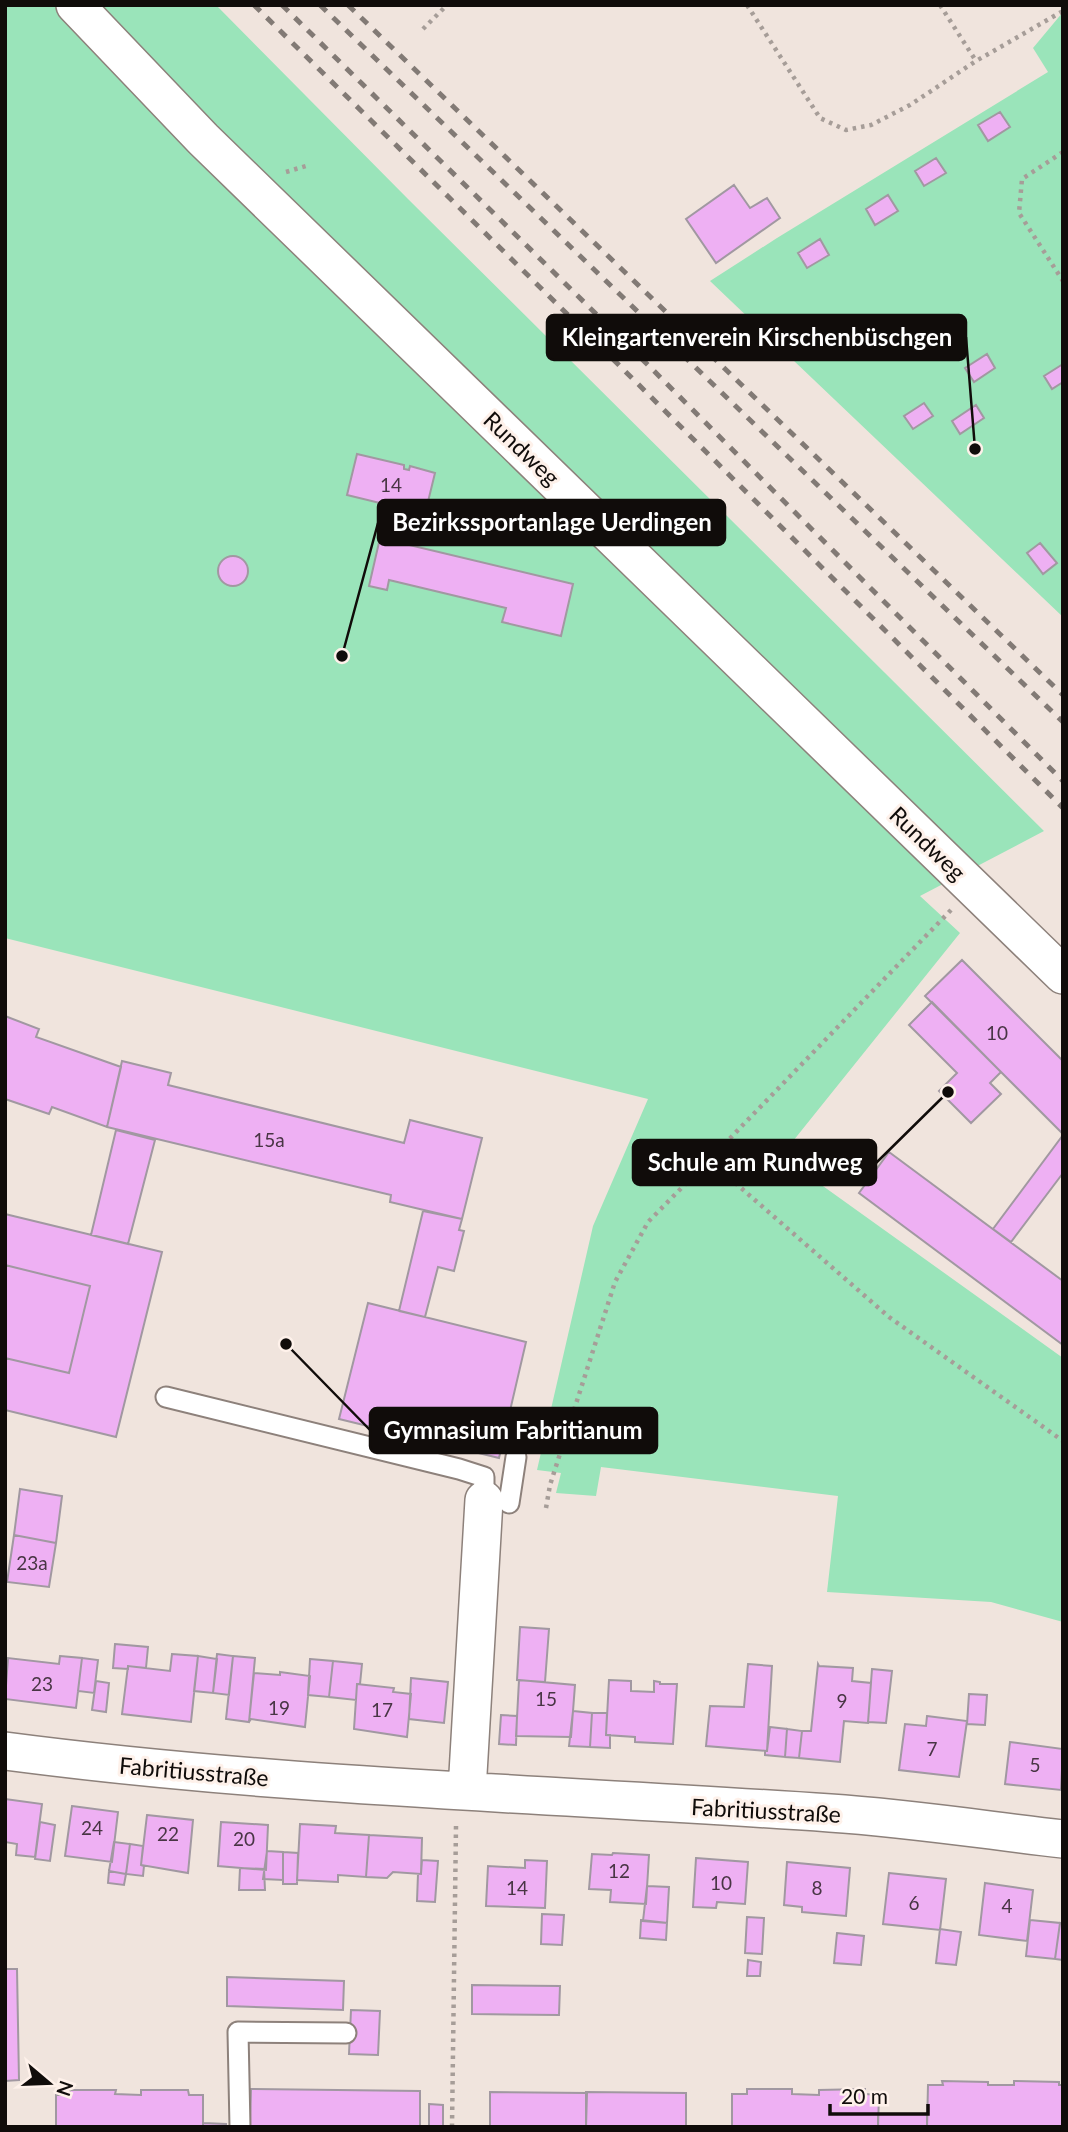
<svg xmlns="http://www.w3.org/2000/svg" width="1068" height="2132" viewBox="0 0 1068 2132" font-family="Lato,sans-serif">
  <rect width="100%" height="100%" fill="#f0e4dd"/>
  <path fill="#9ae4ba" d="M5,5h211l192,194 636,632 -124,65 40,37 -179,223 282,202v264l-72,-20 -164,-10 11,-96 -237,-29 -5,29 -40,-3 5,-20 -24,-3 56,-244 55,-127 -643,-161z
    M1063,12v605l-353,-336 67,-43 271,-166 -15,-24z"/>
  <path fill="#eeb0f3" stroke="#a198a1" stroke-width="2" d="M1000,112l10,15 -22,14 -10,-16z
    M936,158l10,15 -22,13 -9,-15z
    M734,185l16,23 17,-10 13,20 -64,45 -30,-44z
    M888,195l10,16 -23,14 -9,-16z
    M820,239l9,16 -22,13 -9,-15z
    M987,354l8,14 -21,14 -9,-14z
    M1063,364v18l-11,7 -8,-13z
    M924,403l9,13 -20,13 -9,-13z
    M976,405l8,13 -24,16 -8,-13z
    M357,454l47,11v4l5,1 1,-4 25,7 -10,41 -78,-19z
    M380,538l193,46 -12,52 -59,-14 4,-14 -117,-28 -2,10 -18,-4z
    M1040,543l17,20 -14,11 -16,-21z
    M218 571a15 15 0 1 1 30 0a15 15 0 1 1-30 0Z
    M962,960l101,101v73l-138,-138z
    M932,1002l69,70 -11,11 11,11 -30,29 -32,-32 18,-18 -48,-48z
    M5,1016l34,13 -3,8 85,30 -14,60 -55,-20 -3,7 -44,-15z
    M122,1061l49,12 -3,12 236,58 6,-23 72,18 -20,81 -72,-17 1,-7 -284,-68z
    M116,1130l39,10 -27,104 -37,-9z
    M1063,1135v38l-52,69 -18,-13z
    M889,1152l174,129v64l-204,-152z
    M423,1211l39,8 -3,11 5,1 -10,40 -16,-4 -13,50 -26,-6z
    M5,1214l157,38 -46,185 -111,-27v-52l64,15 21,-87 -85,-21z
    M5,1265l85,21 -21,87 -64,-15z
    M368,1303l158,39 -27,116 -160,-39z
    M20,1489l42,7 -6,47 -42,-8z
    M14,1535l42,8 -7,44 -42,-5z
    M520,1627l29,2 -4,53 -28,-2z
    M115,1644l33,3 -2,21 -18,-2v3l-15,-1z
    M172,1654l26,2 -7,66 -69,-8 6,-48 42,5z
    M217,1654l16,2 -4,39 -16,-2z
    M60,1656l22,2 -6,50 -71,-9 3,-41 51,6z
    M198,1656l19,3 -4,34 -19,-2z
    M233,1656l22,2 -6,64 -23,-3z
    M82,1658l16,2 -4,33 -16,-2z
    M310,1659l23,2 -4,36 -21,-2z
    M333,1661l29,3 -2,20h-3l-1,16 -27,-3z
    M748,1664l24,2 -5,85 -61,-5 4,-40 34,1z
    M818,1664l1,2 34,2 -1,13 19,2 -3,40 -24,-2 -4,41 -41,-4 3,-27h9z
    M872,1669l20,2 -6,52 -18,-1z
    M280,1672l30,4 -5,51 -54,-8 -2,3 5,-49 26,2z
    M411,1678l37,4 -4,41 -35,-4z
    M519,1680l56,5 -4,52 -55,-1z
    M609,1680l22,1v10l23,1v-11l6,1v2h17l-4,60 -38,-2v-5l-29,-2z
    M96,1681l13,2 -3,29 -14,-2z
    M357,1684l37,4 -1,4 18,2 -4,43 -53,-8z
    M969,1694l18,1 -2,30 -18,-1z
    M573,1711l19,2 -2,34 -21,-1z
    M592,1713h15l-1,22h4v13l-20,-1z
    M501,1715l16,1 -1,29 -17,-1z
    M927,1716l40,5 -8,56 -60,-7 6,-46 21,2z
    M770,1727l17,2 -2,28 -20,-2v-4h2z
    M787,1729l15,2 -3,27 -14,-1z
    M1010,1742l53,7 -2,41 -56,-6z
    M5,1799l37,5 -7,53 -19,-2 1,-11 -12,-2z
    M72,1806l46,6 -6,50 -47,-6z
    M147,1815l46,5 -5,53 -47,-8z
    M40,1822l15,3 -5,36 -15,-2z
    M221,1822l47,3 -2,45 -48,-4z
    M300,1824l36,2 -1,7 34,2 -3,42 -28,-2v7l-41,-2z
    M369,1835l53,3 -1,36 -28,-2 -6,6 -21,-1z
    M114,1842l16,2 -4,30 -17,-3z
    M130,1844l13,2 -2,19 3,1 -1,10 -17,-2z
    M267,1851l16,1v28l-20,-1z
    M283,1852l15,1 -1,31h-14z
    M613,1853l36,2 -3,49 -36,-2 1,-12 -22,-1 3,-35 20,1z
    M696,1858l52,4 -3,42 -28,-2 -1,6 -23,-1z
    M422,1860l16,1 -3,41 -18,-1 1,-27h3z
    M525,1860l22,1 -2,47 -59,-2 2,-40 37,2z
    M787,1862l63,6 -4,48 -44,-4v-5l-18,-2z
    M240,1868l24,1 1,21h-26z
    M109,1871l17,3 -2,11 -16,-2z
    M889,1873l57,6 -6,51 -57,-6z
    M985,1883l48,7 -6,51 -48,-6z
    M647,1886l22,1 -2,36 -24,-2z
    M542,1914l22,1 -2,30 -21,-1z
    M747,1917l17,1 -2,36 -17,-1z
    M641,1920l26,3 -1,17 -26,-2z
    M1030,1920l30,3 -5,36 -29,-3z
    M1060,1923l3,1v36l-8,-1z
    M940,1929l21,3 -5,33 -20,-2z
    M837,1933l27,3 -3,29 -27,-2z
    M748,1960l13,2 -1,14h-13z
    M5,1969h12l2,111 -14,1z
    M227,1977l117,4 -1,29 -116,-4z
    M472,1985l88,1 -1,29 -87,-1z
    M351,2010l29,1 -2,44 -29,-1z
    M942,2081l46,1v3h26v-4l45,1v3h4v42h-136l1,-42h15z
    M251,2089l169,2v36h-170z
    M747,2089h45v5l27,1v-5l46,-1v5l14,1 -1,32h-146v-33h15z
    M70,2090h46l-1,4 26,1v-5h47l1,5h14v32h-147v-32h14z
    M490,2092l97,1 -1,34h-96z
    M586,2092l100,1v34h-100z
    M429,2104l14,1v22h-14z
    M878,2114h49v13h-49z
    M203,2123l23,1v3h-23z"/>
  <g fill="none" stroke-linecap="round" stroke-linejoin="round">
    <defs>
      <path id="service" d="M166,1397l293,72 25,8v23
        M509,1503l7,-46
        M240,2127l-2,-95 108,1"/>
      <path id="minor" d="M75,5l128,134 860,836
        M5,1751c274,36 550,43 825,62 77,5 155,17 233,26
        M467,1791l17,-291"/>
    </defs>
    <use href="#service" stroke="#8d817b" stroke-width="23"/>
    <use href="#minor" stroke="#8d817b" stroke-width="40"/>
    <path stroke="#a69d98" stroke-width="4.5" stroke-dasharray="3.5 5" stroke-linecap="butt" d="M747,5l73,113 26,12 25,-5 39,-20 66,-44 87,-50
      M940,5l36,56
      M423,29l24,-24
      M1063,152l-41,27 -3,34 44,68
      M286,172l23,-7
      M951,910l-242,250 180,157 174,124
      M546,1508l4,-23 65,-203 33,-60 61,-62
      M452,2127l4,-301"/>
    <use href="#service" stroke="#fff" stroke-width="19"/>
    <use href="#minor" stroke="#fff" stroke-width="37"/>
    <path stroke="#827a75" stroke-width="5" stroke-dasharray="9 9" stroke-linecap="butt" d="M254,5l381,376 428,427
      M282,5l367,361 414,415
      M320,5l743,717
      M348,5l715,690"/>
  </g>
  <g text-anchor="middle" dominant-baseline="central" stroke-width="6" stroke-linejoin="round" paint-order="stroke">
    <g font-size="19" fill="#483544">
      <text x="391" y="484">14</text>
      <text x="997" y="1032">10</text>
      <text x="269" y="1139">15a</text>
      <text x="32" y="1562">23a</text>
      <text x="42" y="1683">23</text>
      <text x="546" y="1698">15</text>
      <text x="842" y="1700">9</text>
      <text x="279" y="1707">19</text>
      <text x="382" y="1709">17</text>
      <text x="932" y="1748">7</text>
      <text x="1035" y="1764">5</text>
      <text x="92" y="1827">24</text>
      <text x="168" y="1833">22</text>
      <text x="244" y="1838">20</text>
      <text x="619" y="1870">12</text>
      <text x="721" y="1882">10</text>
      <text x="517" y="1887">14</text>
      <text x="817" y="1887">8</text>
      <text x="914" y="1902">6</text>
      <text x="1007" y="1905">4</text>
    </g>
    <g font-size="23" fill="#100c0a" stroke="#fef1ea">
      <text transform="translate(522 448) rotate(44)">Rundweg</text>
      <text transform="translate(928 843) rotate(44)">Rundweg</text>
      <text transform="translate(194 1771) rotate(5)">Fabritiusstraße</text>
      <text transform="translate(766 1810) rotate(3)">Fabritiusstraße</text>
    </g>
  </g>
  <path fill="none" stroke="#100c0a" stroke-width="2.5" d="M975 449L966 337M342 656L378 523M948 1092L876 1163M286 1344L370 1430"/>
  <g fill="#100c0a" stroke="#fef1ea" stroke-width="2.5">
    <circle cx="975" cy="449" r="7"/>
    <circle cx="342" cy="656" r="7"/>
    <circle cx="948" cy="1092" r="7"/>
    <circle cx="286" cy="1344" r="7"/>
  </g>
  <g fill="#100c0a" stroke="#100c0a" stroke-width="2.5">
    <rect x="547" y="315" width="419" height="45" rx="7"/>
    <rect x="378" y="500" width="347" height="45" rx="7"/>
    <rect x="633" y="1140" width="243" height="45" rx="7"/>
    <rect x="370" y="1408" width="287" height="45" rx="7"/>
  </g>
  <g font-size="24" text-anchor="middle" font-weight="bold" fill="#fff">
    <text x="757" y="346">Kleingartenverein Kirschenbüschgen</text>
    <text x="552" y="531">Bezirkssportanlage Uerdingen</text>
    <text x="755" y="1171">Schule am Rundweg</text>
    <text x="513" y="1439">Gymnasium Fabritianum</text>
  </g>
  <rect width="1068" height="2132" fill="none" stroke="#100c0a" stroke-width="14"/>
  <g transform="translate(49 2083) rotate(109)" stroke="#fef1ea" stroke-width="5" paint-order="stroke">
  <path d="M0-5L12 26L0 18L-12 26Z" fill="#100c0a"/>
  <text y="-10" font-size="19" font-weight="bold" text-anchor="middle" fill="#100c0a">N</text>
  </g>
  <path d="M830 2104v10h98v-10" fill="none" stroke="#100c0a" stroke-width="3.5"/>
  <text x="841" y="2104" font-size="21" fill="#100c0a" stroke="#fef1ea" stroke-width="5" paint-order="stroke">20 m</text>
</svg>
